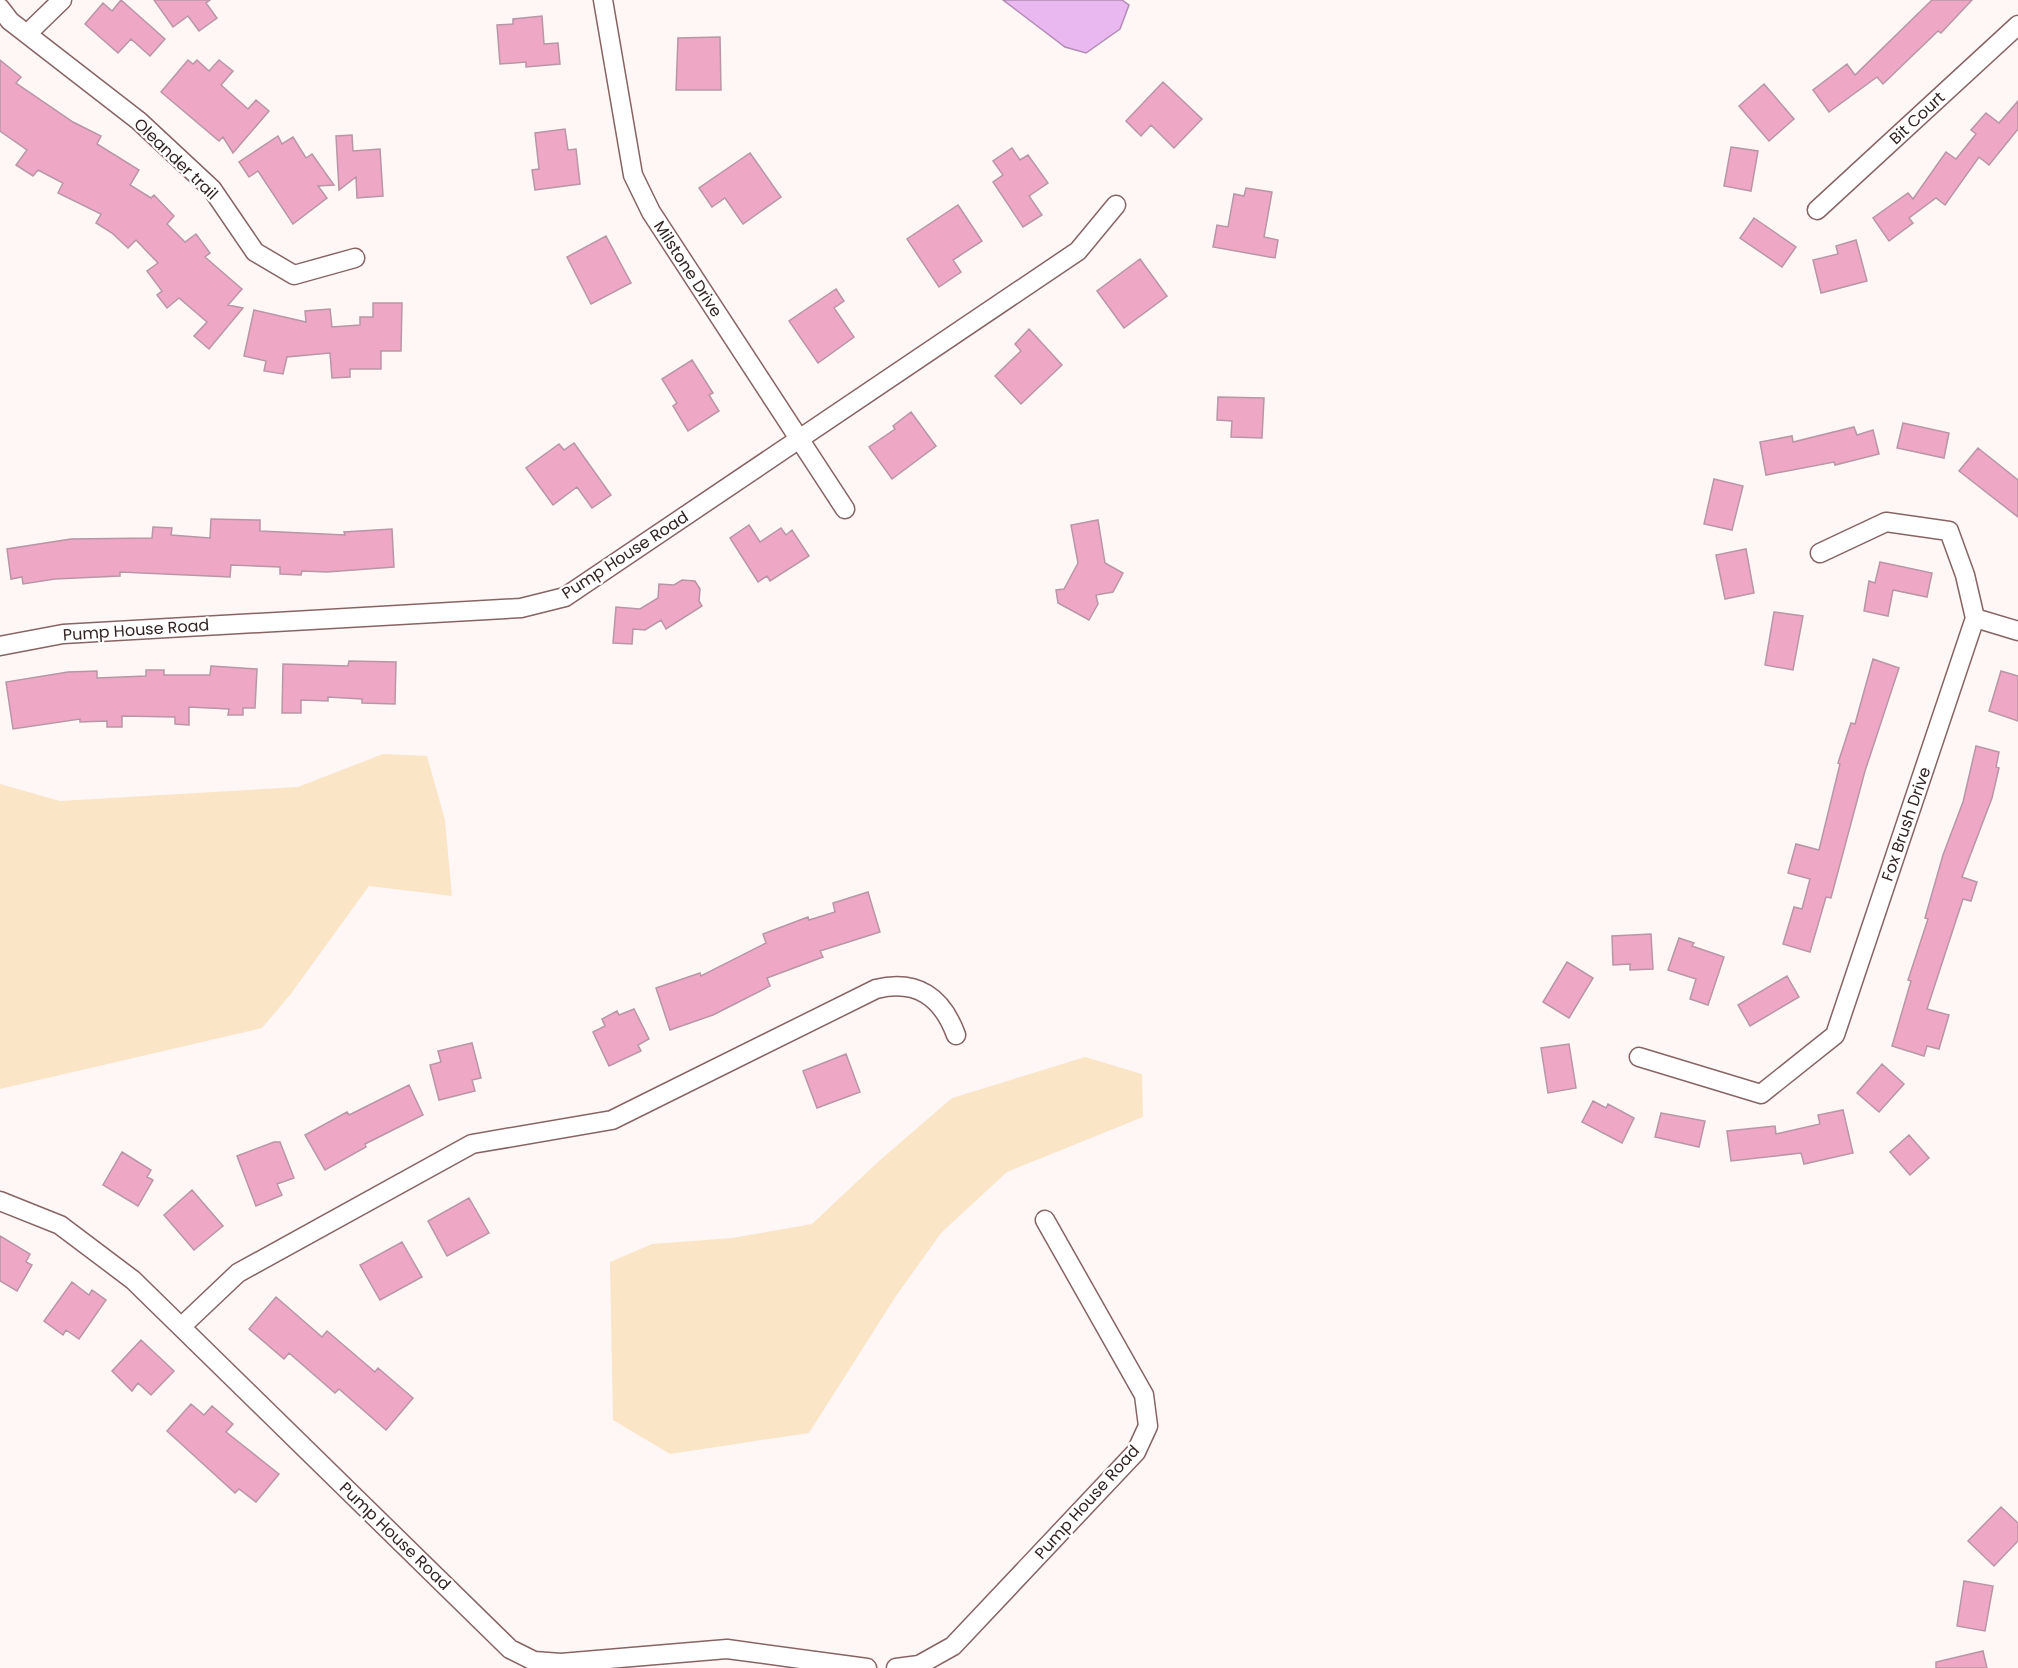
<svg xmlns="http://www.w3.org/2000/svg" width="2018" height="1668" viewBox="0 0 2018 1668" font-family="Poppins,sans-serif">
  <rect width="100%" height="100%" fill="#fff6f6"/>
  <path fill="#fae6c7" d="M383,754l44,2 18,64 7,76 -83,-10 -79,109 -28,33 -262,61v-305l60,17 238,-14z
    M1085,1057l57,17 1,43 -136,55 -66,61 -45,63 -87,137 -139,21 -57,-34 -3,-158 42,-18 80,-6 80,-14 67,-63 73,-63z"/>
  <path fill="#eab8f1" stroke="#b38bb3" stroke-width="1.5" d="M1003,0h119l7,5 -9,24 -34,24 -21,-6z"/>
  <path fill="#efa7c6" stroke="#b996a5" stroke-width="1.5" d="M121,0l44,39 -15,17 -19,-17 -13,14 -33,-29 18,-21 9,8z
    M154,0h56l-4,3 11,15 -18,13 -11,-15 -15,11z
    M1932,0h40l-31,33 -3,-2 -55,53 -6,-7 -48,35 -16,-22 34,-26 8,11z
    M542,16l2,28 14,-1 2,21 -34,3v-5l-26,2 -3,-39 16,-1v-5z
    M720,37l1,53h-45l2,-52z
    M0,60l21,17 -5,6 57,39 28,14 -4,8 42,26 -9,15 21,13 3,-3 20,21 -7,8 18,18 11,-8 14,19 -5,4 37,32 -14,16 15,3 -34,41 -15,-13 13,-14 -28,-24 -12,10 -10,-13 5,-4 -15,-20 11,-8 -22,-23 -8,8 -16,-15 -16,-10 5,-9 -43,-21 5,-10 -25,-13 -5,6 -17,-11 11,-15 -27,-19z
    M188,60l5,4 4,-4 12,11 10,-11 14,11 -12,14 27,24 8,-9 13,11 -36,42 -10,-16 -4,4 -58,-49z
    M1163,82l39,37 -28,29 -23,-23 -10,11 -15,-15z
    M1764,84l30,35 -25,22 -30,-35z
    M2018,101v28l-29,36 -10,-8 -34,48 -9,-7 -27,20 4,5 -24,18 -16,-23 35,-25 5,6 33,-47 10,7 20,-25 -5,-4 15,-17 13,10z
    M565,129l3,21 8,-1 4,35 -45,6 -3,-20 7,-1 -4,-36z
    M352,135l1,16 27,-2 3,47 -26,2 -1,-21 -17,13 -3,-54z
    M278,136l4,8 11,-7 13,21 6,-4 22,31 -16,1 9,12 -34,26 -35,-53 -9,6 -10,-15z
    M1731,147l27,4 -7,40 -27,-5z
    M1012,148l8,12 8,-5 20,28 -19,13 13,19 -19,12 -30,-45 10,-7 -10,-14z
    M750,153l31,44 -38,27 -18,-26 -13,9 -13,-19z
    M1246,188l26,4 -8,45 14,3 -3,18 -62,-11 4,-22 11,2 6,-33 10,2z
    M958,205l24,36 -29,19 8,12 -22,15 -32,-48z
    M1754,218l42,29 -14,20 -42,-29z
    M606,236l25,47 -40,21 -24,-47z
    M1856,240l11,41 -46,12 -8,-33 25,-6 -2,-8z
    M1140,259l27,37 -43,32 -27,-37z
    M836,289l8,12 -10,7 20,29 -36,26 -29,-42z
    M373,303h29l-1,48h-20v18h-31v8l-18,1 -2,-25 -43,4 -4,17 -19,-3 2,-10 -22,-5 10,-46 52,12 -1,-11 25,-2 2,18 28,-2v-8h13z
    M1029,329l33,36 -41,39 -26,-28 26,-25 -6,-7z
    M692,360l21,33 -4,2 10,16 -31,20 -15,-25 4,-3 -15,-24z
    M1218,397l46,1 -2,40 -31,-1 1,-16 -15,-1z
    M911,412l25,34 -44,33 -23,-32 26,-18 -2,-3z
    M1903,423l46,10 -5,25 -47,-10z
    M1854,427l3,8 16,-5 6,24 -44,11 -1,-3 -68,13 -6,-33 32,-6 1,6z
    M574,443l37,52 -19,13 -15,-21 -24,18 -27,-37 33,-24 5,6z
    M1978,448l40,32v37l-59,-46z
    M1714,479l29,7 -11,44 -28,-6z
    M211,519l49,1v11l85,4 -1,-3 48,-3 2,38 -67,5 -25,-1 -1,4 -21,-1v-7l-49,-2 -1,12 -110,-5v4l-65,3 -32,5 -1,-7 -11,2 -4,-30 64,-10 81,-1 1,-11 19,1 -1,7 39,3z
    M1098,520l7,43 18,10 -10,19 -17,3 2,9 -9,16 -31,-17 -2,-13 8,-1 14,-26 -7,-38z
    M749,525l11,17 21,-14 5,7 6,-5 17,26 -39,25 -3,-5 -9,6 -28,-44z
    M1746,549l8,44 -29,6 -9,-44z
    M1880,562l52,11 -5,24 -34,-7 -5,26 -24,-5 5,-30 6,2z
    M682,580l13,1 5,8 -1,12 3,5 -36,23 -5,-9 -16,10 -12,-1 -1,15 -19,-1 3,-36 24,2 18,-11 1,-14 15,1z
    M1774,612l29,4 -10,54 -28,-5z
    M1873,659l26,9 -34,103 -34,127 -5,-1 -16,55 -27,-8 11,-37 8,2 8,-30 -22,-6 8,-29 23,6 21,-86 -2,-1 13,-40 4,1z
    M349,661l47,1 -1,42 -33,-1v-4l-34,-2v4l-27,-1v13h-19l1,-49 65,2z
    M211,666l46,3 -2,39h-12v7h-15l1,-6 -40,-2v18l-14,-1v-7l-53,-1v11h-15v-6l-27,1v-3l-67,10 -7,-47 62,-10 29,-1v7l49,-2v-6h18v5h46z
    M2001,671l17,5v45l-29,-10z
    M1976,746l23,6 -3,15 3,1 -7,30 -30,79 15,5 -6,19 -8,-2 -36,110 22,6 -10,34 -12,-3 -3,10 -32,-10 19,-65 -3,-1 20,-61 -3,-1 18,-63 20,-53z
    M868,892l12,40 -60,19 3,6 -56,21 3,8 -57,29 -43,15 -14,-42 44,-15 1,3 65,-33 -3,-9 45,-17 1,3 26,-8 -2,-9z
    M1651,934l2,35 -23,1v-6l-17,1 -1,-29z
    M1679,938l15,5 -2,3 32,11 -16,48 -18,-6 6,-20 -28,-9z
    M1567,962l26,16 -24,40 -26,-16z
    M1787,976l12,21 -49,29 -12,-21z
    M634,1009l15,30 -11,6 3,6 -32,15 -16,-34 12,-6 -3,-7 15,-8 2,4z
    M472,1043l9,35 -9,2 3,11 -36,9 -9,-35 11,-3 -3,-11z
    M1569,1044l7,44 -28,5 -7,-45z
    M846,1054l14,38 -43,16 -14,-37z
    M1882,1064l22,20 -25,28 -22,-19z
    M409,1085l14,30 -58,29 1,3 -41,23 -20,-35 42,-23 2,3z
    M1593,1101l13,7 2,-4 26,14 -12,25 -40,-21z
    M1843,1110l10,43 -49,11 -3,-11 -70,8 -4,-30 48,-5 1,8 44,-10 -2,-9z
    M1661,1113l44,8 -6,26 -44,-10z
    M1909,1135l20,23 -19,17 -20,-23z
    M274,1142h6l14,36 -17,6 5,11 -26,11 -19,-50z
    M122,1152l29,18 -4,7 6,3 -15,26 -35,-21z
    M192,1190l31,36 -29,24 -30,-35z
    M469,1198l20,35 -42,23 -19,-35z
    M0,1236l30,18 -4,8 6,3 -15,26 -17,-10z
    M402,1242l20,35 -42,23 -20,-35z
    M72,1282l17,13 3,-5 14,10 -27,39 -13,-9 -3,5 -19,-14z
    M276,1297l46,40 5,-6 48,41 3,-4 35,30 -27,32 -47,-41 -4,4 -46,-40 -5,6 -35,-30z
    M141,1340l33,31 -23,24 -13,-12 -6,8 -20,-20z
    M191,1404l13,11 8,-9 21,18 -7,8 53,42 -23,28 -17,-13 -4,4 -68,-62z
    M2001,1507l17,16v18l-24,25 -26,-25z
    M1964,1581l29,5 -8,45 -28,-5z
    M1983,1651l4,17h-51v-6z"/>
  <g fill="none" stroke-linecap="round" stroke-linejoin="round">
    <defs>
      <path id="street" d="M603,0l30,175 18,37 194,297
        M0,8l10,13 129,100 73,68 43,63 39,23 61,-17
        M27,34l35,-34
        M1817,210l201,-185
        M1975,618l43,13
        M0,646l63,-12 458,-26 44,-11 513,-346 38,-46
        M1639,1057l122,37 74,-59 140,-417 -10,-43 -16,-44 -63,-9 -66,31
        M0,1201l60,24 73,55 377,369 24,12 27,2 166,-14 140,19
        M181,1327l57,-54 234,-129 140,-24 264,-131c41,-10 66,8 80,46
        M896,1668l23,-3 34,-19 183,-194 12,-26 -4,-31 -99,-175"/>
    </defs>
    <use href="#street" stroke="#876463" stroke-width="21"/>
    <use href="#street" stroke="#fff" stroke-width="18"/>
  </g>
  <g text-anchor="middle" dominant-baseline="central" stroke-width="4.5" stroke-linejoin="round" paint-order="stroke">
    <g font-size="16" fill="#322323" stroke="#fff">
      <text transform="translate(1917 118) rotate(-43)">Bit Court</text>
      <text transform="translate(176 159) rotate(44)">Oleander trail</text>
      <text transform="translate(688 269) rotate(57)">Milstone Drive</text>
      <text transform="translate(625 555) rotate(-33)">Pump House Road</text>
      <text transform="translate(136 630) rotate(-4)">Pump House Road</text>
      <text transform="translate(1906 824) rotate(-71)">Fox Brush Drive</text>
      <text transform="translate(1087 1502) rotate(-48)">Pump House Road</text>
      <text transform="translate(395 1536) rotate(44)">Pump House Road</text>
    </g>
  </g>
</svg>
